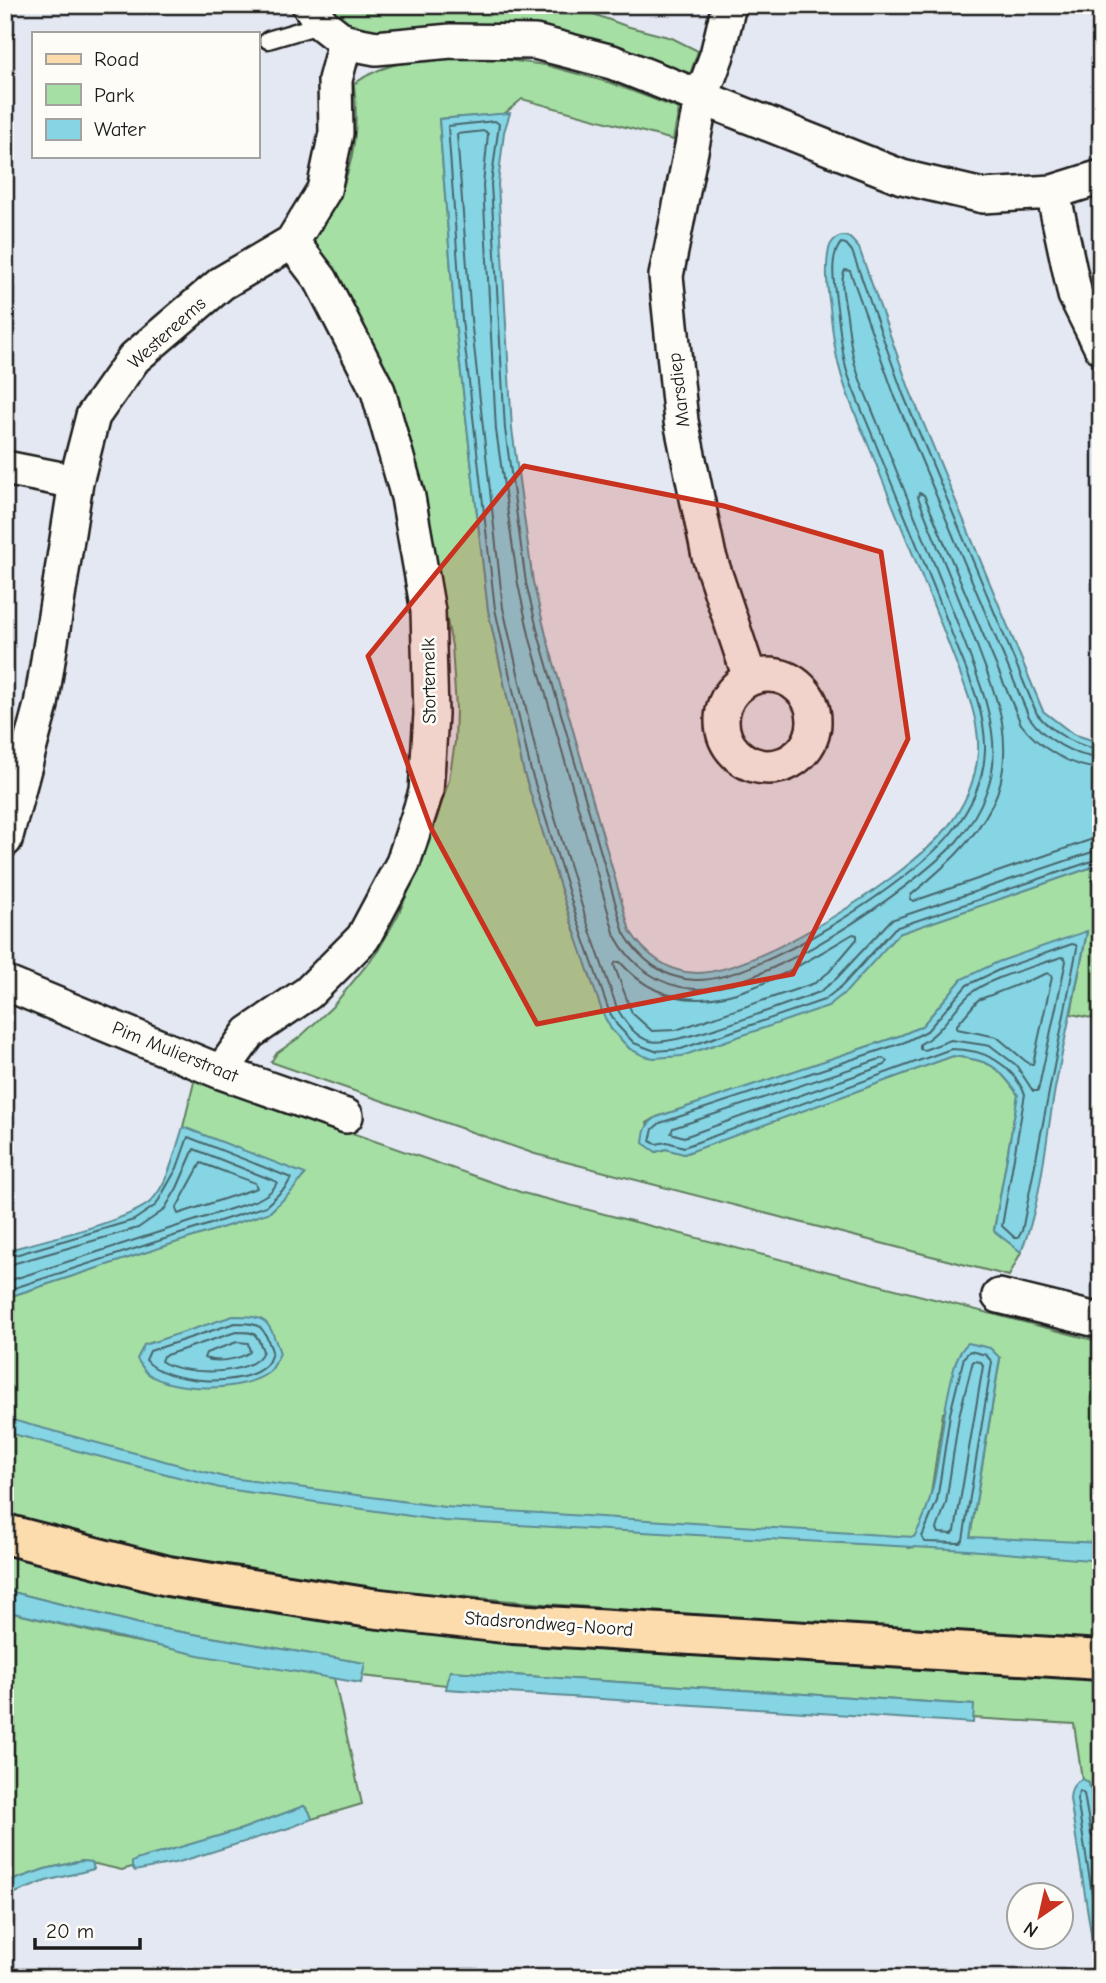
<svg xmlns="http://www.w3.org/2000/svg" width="1106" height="1983" viewBox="0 0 1106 1983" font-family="'Comic Neue',sans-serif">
  <rect width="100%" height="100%" fill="#e4e8f2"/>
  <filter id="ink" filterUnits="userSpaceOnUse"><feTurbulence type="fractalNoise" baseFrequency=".0143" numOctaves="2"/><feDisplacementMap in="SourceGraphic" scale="14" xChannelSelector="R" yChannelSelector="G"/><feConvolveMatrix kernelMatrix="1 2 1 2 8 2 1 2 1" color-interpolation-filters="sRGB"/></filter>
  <g filter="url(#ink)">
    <path fill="#a5dfa4" stroke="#607e60" stroke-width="2" fill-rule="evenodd" d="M327,5h242l57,21 46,12 26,13 -9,26 -160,-49 -55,-4 -65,3 -44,7 -20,-1z
      M486,57l59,8 66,18 68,26 -6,31 -151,-41 -18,15 -65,5 16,202 33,289 36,163 47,148 40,108 19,20 258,-104 10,-11 203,-70v156l-30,-6 16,-82 -125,47 -40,47 -20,9 -245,82 -10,6 9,29 10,-3 18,5 269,-98c36,5 44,8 65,39l-24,135 27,22 -12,24 -474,-122 -264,-92 6,-9 23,-16 33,-31 45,-55 20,-36 31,-72 20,-63 6,-38 1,-33 -4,-63 -15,-76 -131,-324c42,-48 55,-100 48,-162 38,-29 86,-25 132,-27z
      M195,1078l328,115 578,149v300l-555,-38 -197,-18 -99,-15 -97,-19 -148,-38v-216l265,-86 35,-37 -122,-48zM190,1331l31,56 -32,-1 -21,-4 -24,-37zM1000,1359l-30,179 -61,10 15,-29 6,-19 13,-87z
      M5,1555l176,41 174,29 746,54v175l-10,-64 -3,-8 -6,-3 -8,-55 -102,-6 1,-13 -523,-34 -4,14 -84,-9 2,-13 -212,-36 -147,-37z
      M5,1611l112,27 217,40 28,126 -50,15 -3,-8 -5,-5 -62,23 -110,34v4l-10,3 -40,-9 -37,8 -40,14z"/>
    <path fill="#86d5e4" stroke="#5c8b94" stroke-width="2" d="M510,113l-6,19 -6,52 14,245 21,153 13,53 84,296c15,23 39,43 69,42 61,-2 208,-96 247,-144 18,-22 30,-49 32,-77 2,-35 -15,-70 -27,-102 -23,-61 -49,-121 -73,-181 -12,-33 -30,-66 -38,-99 -6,-20 -8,-42 -10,-63 -3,-19 -5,-39 -1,-58 2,-8 10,-16 19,-12 4,2 7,7 11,11l51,143 133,320 30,23 28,9v121l-203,70 -51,57 -19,15 -146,50 -28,2 -10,-2 -14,-7 -19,-20 -8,-15 -32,-93 -47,-148 -36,-163 -33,-289 -16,-202z
      M1087,931c-10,53 -22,106 -32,158 -10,54 -13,112 -34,163l-27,-21 24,-136c-20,-31 -29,-34 -65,-39l-269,98 -18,-5 -10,3 -13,-9c1,-13 3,-19 14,-26l245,-82 20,-9 40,-47 36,-17z
      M183,1127l122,47 -13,17 -22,21 -265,86v-47c32,-9 124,-30 145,-49 19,-19 25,-51 33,-75z
      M233,1316c36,0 35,4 47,37 -3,6 -6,15 -11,19 -24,20 -97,21 -122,1 -4,-4 -7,-10 -10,-14l7,-14z
      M968,1343l22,5 10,10 -30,179 131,6v18l-133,-11 -524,-29 -224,-33 -215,-56v-14l219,59 221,30 469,30c26,-44 24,-101 36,-151 4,-17 5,-31 18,-43z
      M5,1590l147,37 213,36 -4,20 -163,-28 -189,-43 -4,-1z
      M450,1671l524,34 -1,18 -527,-34z
      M1082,1779l6,3 3,8 10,64v124h-3l-28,-179c1,-11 3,-15 12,-20z
      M304,1806l5,5 3,8 -20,8 -113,35 -44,9 -3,-4v-5l4,-2 106,-31z
      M82,1861l10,1 2,7 -48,12 -41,16v-14l40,-14z"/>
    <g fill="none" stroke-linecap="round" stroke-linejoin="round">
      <path stroke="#46666c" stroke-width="2" d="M1101,749c-25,-2 -49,-17 -64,-35l-134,-320 -51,-143 -6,-7 -5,-1c-12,14 -7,40 -5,57 3,22 5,46 10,68 7,25 20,50 29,74 25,64 53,127 77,192 14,36 34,76 33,116 -1,31 -14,58 -33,82 -37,48 -196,151 -257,148 -31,-1 -56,-21 -71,-47l-85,-296 -13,-54 -21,-154 -14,-245 8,-60 -4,-3 -47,5 14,194 33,289 36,162 46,148 32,92 8,14 17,18 21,8 26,-2 143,-49 18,-14 53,-58 206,-70
        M1101,758c-26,-1 -57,-19 -72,-41l-134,-320 -45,-126 -5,-1c-6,12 0,32 2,46 2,17 4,36 9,52 7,22 17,43 25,64 26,67 55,133 80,201 16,43 36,86 32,132 -3,27 -19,56 -36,76 -45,49 -196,152 -262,148 -35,-2 -64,-23 -80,-53l-85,-297 -12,-55 -22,-154 -13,-245 5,-51 -3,-3 -28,3 14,185 32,289 37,161 45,147 32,92c7,13 18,29 33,33 24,7 140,-39 170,-49l16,-13 55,-59 210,-71
        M1101,769c-30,-2 -62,-21 -80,-45l-97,-229 -5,-2 -1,4c20,52 42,102 61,154 8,22 19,47 23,71 4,27 3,58 -10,83 -19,38 -49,63 -81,90l-1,4 4,2 176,-61 11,-1
        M853,934l4,1v4l-28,33 -14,11 -139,47 -24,1 -20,-18 -18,-48 2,-3h4c69,79 163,13 233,-28z
        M1072,944l4,1 1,3 -55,283 -4,7h-3l-13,-12 23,-132c-15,-32 -40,-45 -74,-45l-267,98 -17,-5 -11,2 -6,-3 3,-12 7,-6 245,-81 22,-11 40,-46 34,-16z
        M1061,957l4,1 1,3 -28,130h-5l-17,-26 -25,-19 -40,-6 -27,10 -4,-1v-5c22,-11 32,-34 50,-50 17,-16 67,-28 91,-37z
        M1048,973l4,4 -19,87h-4l-32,-27 -40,-8v-4l21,-25z
        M883,1058l4,3 -2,4 -201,72 -13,-4 2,-5z
        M201,1163l54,20 2,5 -79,26 -2,-5z
        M5,1258l129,-38 22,-15 21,-37 11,-31 103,41 -5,9 -20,19 -261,85
        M5,1266l133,-38 26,-18 13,-22 17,-39 83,33c-4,11 -16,17 -28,21l-244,79
        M235,1323c27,0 28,3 37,28 -1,5 -3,12 -7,15 -22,22 -100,18 -119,-6l4,-9z
        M236,1332c20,0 20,0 27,19 -9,27 -83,24 -102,10l2,-5z
        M237,1342l11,1 2,9c-12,8 -33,11 -46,6l2,-5z
        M970,1351l16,4 6,7 -29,178 -3,3 -35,-1 -3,-5 15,-36 13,-87 14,-57z
        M973,1361l8,1 2,4 -28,165 -3,3 -13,-1 -2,-4 9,-26 13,-87z
        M1101,1840l-6,-1 -4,-4 -7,-41 -4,-3 -3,8 24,151"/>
      <defs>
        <path id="lane" d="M268,40l54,-16"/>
        <path id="street" d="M309,5l13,19 23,18 31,6 75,-7 84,1 77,20 290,115 81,19 70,-4 48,-15
          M729,5l-12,50 -15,41 -36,180 15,145 28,135 41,122
          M1053,192l22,103 26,52
          M5,468l71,14
          M722 721a46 46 0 1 1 92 0a46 46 0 1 1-92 0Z
          M5,840l36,-135 35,-223 17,-66 41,-58 88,-75 70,-41 32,-52 12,-57 -1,-53 10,-38
          M5,983l216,89 125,44
          M221,1072l28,-39 59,-40 55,-55 40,-75 23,-71 5,-78 -3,-103 -20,-114 -30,-106 -57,-111 -29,-38
          M999,1296l102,25"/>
        <path id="primary" d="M5,1534l163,42 203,32 142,16 588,36"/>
      </defs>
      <use href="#lane" stroke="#1c1c1c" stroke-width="21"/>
      <use href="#street" stroke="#1c1c1c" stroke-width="38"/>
      <use href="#primary" stroke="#1c1c1c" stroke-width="44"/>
      <use href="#lane" stroke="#fdfcf7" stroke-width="16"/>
      <use href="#street" stroke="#fdfcf7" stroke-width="33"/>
      <use href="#primary" stroke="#fcdcac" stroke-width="38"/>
    </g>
  </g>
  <path fill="#c8321e" fill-opacity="0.2" stroke="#c8321e" stroke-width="5" stroke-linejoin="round" d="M524,466l200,40 157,46 27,187 -115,235 -256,50 -106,-196 -63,-172z"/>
  <g text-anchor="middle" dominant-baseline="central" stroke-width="5" stroke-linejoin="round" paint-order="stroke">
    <g font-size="19" fill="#1c1c1c" stroke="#fdfcf7">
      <text transform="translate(167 333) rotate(-42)">Westereems</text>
      <text transform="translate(679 390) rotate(-97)">Marsdiep</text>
      <text transform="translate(429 681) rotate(-91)">Stortemelk</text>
      <text transform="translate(175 1052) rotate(22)">Pim Mulierstraat</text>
      <text transform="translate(549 1624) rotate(4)">Stadsrondweg-Noord</text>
    </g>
  </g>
  <rect width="1106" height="1983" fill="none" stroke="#fdfcf7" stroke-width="28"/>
  <rect x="14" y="14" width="1078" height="1955" fill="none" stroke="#1c1c1c" stroke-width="2.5" filter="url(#ink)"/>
  <rect x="32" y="32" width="228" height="126" fill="#fdfcf7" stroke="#a3a29f" stroke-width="2"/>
  <rect x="46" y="54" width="35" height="10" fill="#fcdcac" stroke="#a3a29f" stroke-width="2"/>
  <text x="94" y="66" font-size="21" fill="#1c1c1c">Road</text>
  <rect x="46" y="84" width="35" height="21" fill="#a5dfa4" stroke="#a3a29f" stroke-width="2"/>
  <text x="94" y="102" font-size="21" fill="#1c1c1c">Park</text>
  <rect x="46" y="119" width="35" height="21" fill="#86d5e4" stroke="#a3a29f" stroke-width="2"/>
  <text x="94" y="136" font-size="21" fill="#1c1c1c">Water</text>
  <g transform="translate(1040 1916) rotate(214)"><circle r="33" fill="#fdfcf7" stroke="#a3a29f" stroke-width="2"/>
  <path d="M0-5L12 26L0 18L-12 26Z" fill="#c8321e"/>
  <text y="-10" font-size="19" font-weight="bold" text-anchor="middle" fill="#1c1c1c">N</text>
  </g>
  <path d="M35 1938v10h105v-10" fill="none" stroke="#1c1c1c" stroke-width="3.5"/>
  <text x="46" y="1938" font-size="21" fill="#1c1c1c" stroke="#fdfcf7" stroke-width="5" paint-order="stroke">20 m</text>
</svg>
